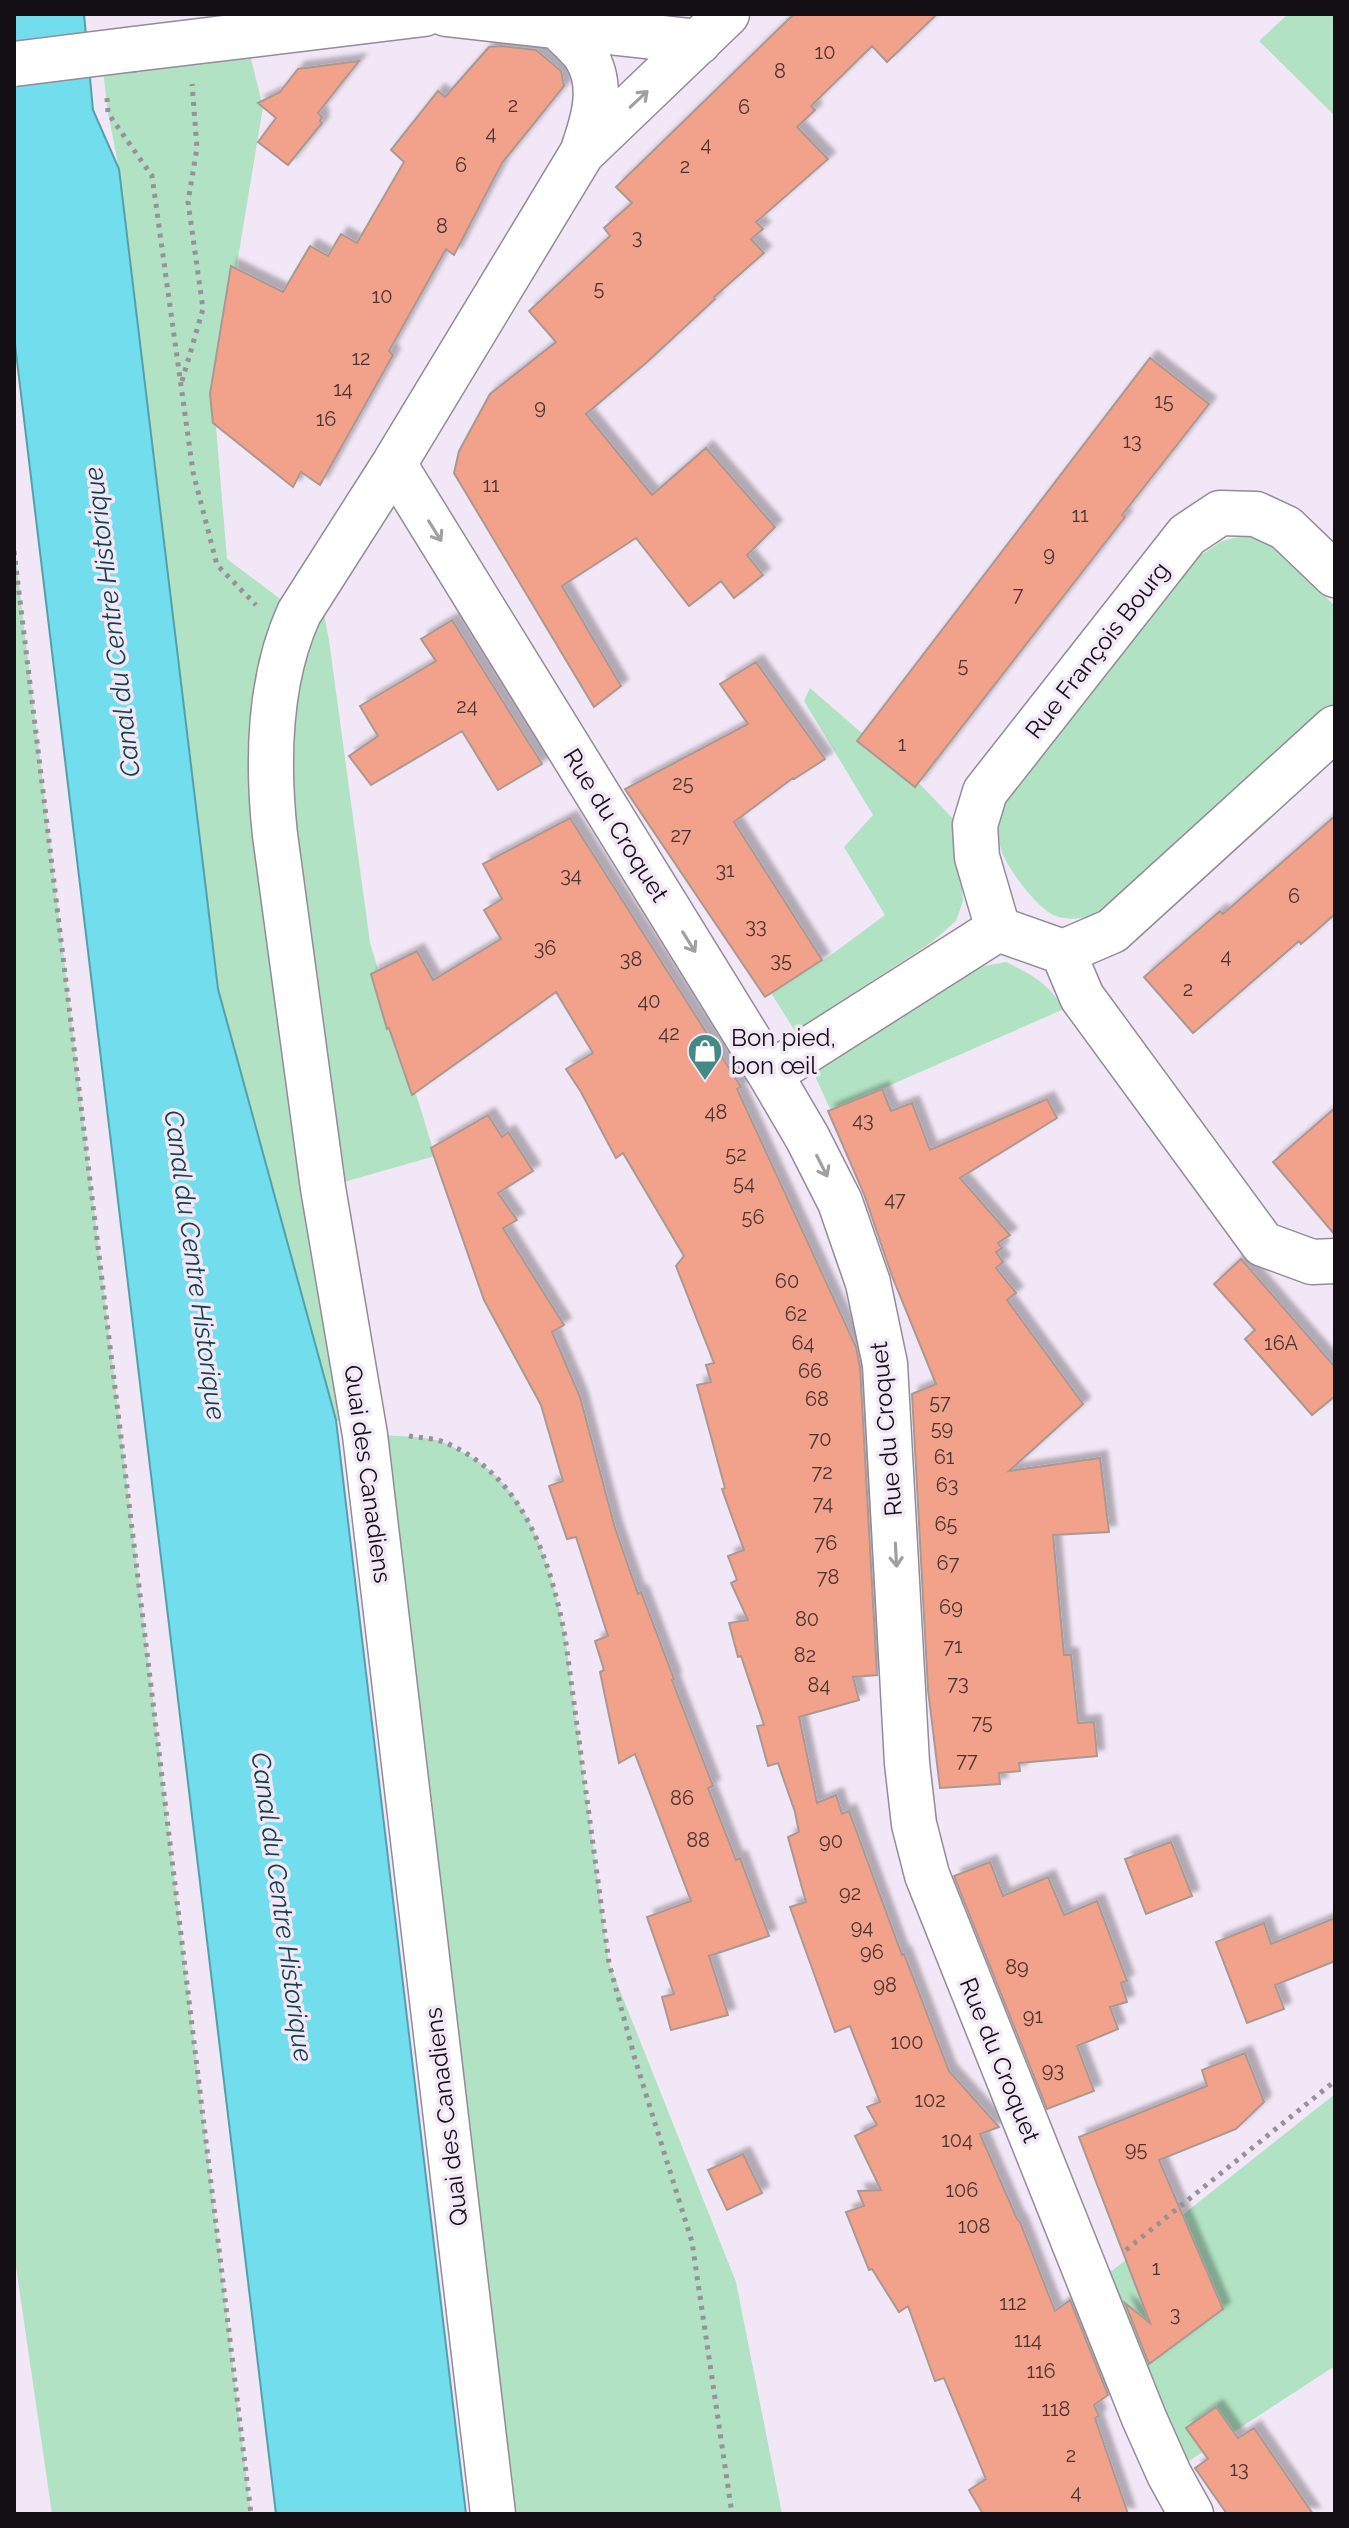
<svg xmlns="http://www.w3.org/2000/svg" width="1349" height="2528" viewBox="0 0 1349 2528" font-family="Raleway,sans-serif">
  <defs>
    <filter id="shadow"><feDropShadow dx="7" dy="-7" stdDeviation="2" flood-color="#0004"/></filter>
  </defs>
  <rect width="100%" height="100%" fill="#f2e7f6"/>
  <path fill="#b1e2c3" d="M1288,14h47v102l-76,-75z
    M245,35l18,72 -49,296 13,156 72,54 19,-31 11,58 41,303 65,213 -112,32 43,247c25,1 50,0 74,6 10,3 19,10 28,14 63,36 84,115 97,181l44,327 127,319 46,232h-289l-127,-1079 -30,-15 -118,-431 -99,-820 -11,-56 -7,-60z
    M1247,535l18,4 70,67v101l-214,195c-19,11 -42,22 -65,14 -18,-6 -50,-49 -55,-67 -4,-15 -2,-29 1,-44l196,-248 24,-16z
    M14,543l237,1971h-199l-38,-261z
    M810,688l107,93 41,43 5,77 -7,20 -24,21 -137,89 -24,-38 60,-38 54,-40 -41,-68 29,-32 -69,-114z
    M1006,962c27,13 42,21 58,47l-233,102 -20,-44 152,-97z
    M1335,2094v272l-166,108 -81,-193 25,-11z"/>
  <path fill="#71dded" stroke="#559fac" stroke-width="2" d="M14,14h70l9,96 26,59 99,820 118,431 130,1094h-190l-262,-2178z"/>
  <path fill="#f2a28b" stroke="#ab9892" stroke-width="2" filter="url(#shadow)" d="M794,14h143l-50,48 -15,-16 -61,60 4,4 -18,17 31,32 -72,63 7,7 -12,10 13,14 -50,44 1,2 -69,64 -60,51 66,81 54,-47 69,79 -28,28 16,20 -29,23 -13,-17 -32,25 -53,-68 -74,48 59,100 -27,21 -140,-234 5,-22 31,-57 66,-52 -27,-31 81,-75 -6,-8 28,-25 -16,-16z
    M501,46l35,4 25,21 3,15 -62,77 -48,92 -8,-6 -57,102 4,4 -73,130 -19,-13 -8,15 -80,-64 -3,-29 21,-128 52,26 27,-46 18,10 13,-22 16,9 47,-81 -13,-12 47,-59 7,6 44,-50z
    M359,61l-41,52 4,4 -2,4 2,2 -34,42 -30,-23 18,-24 -18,-15 22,-11 18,-23z
    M1150,358l59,46 -87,111 3,2 -210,270 -58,-46z
    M452,620l90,144 -44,26 -36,-59 -91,54 -22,-29 29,-20 -18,-30 76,-45 -15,-22z
    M756,662l69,97 -31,20 -1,-1 -59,44 88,138 -57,37 -140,-208 123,-65 -28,-40z
    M1335,816v98l-34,30 -2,-3 -106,92 -49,-56 76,-66 3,3z
    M570,818l171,269 -4,2 119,258 4,20 17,308 -24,2 6,23 -60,17 18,86 19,-8 6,19 7,-3 53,144 2,-1 45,117 50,56 -19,7 37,85 3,3 35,89 15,-11 38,95 -14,10 5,11 -4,2 33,96h-145l-14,-24 17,-11 -42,-101 -9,3 -27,-75 -9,6 -27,-43 -3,1 -23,-58 18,-6 -6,-15 23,-1 -26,-54 22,-11 -10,-18 13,-5 -30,-76 -15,6 -45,-125 16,-5 -18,-65 11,-5 -4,-20 -17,-49 -10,3 -11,-40 7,-1 -23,-69 -3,1 -9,-34 19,-3 -17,-37 6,-3 -9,-24 16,-6 -22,-61 3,-1 -28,-103 14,-3 -5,-17 8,-2 -38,-97 8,-10 -61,-103 -7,5 -35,-66 -15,-23 27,-16 -37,-61 -144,103 -23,-67 -2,1 -16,-55 46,-23 16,29 68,-41 -17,-29 18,-11 -19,-35z
    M882,1089l9,22 21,-8 18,47 117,-51 10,19 -97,60 50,57 -12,8 4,5 -6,4 7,10 -7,6 20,25 -9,7 76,104 -74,67 91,-13 9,74 -56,3 11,120h7l7,68 16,-1 3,34 -78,7 1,8 -21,2 1,11 -60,4 -12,-98 -16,-296 24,-10 -44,-108 -28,-82 -36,-83z
    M1335,1108v127l-62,-73z
    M488,1115l14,22 6,-5 25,39 -35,22 19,27 -14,8 61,97 -12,7 28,65 35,131 23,66 3,-2 33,87 -2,1 41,106 -5,2 28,72 4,-2 29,78 -60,20 19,59 -57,15 -9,-33 12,-3 -27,-77 44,-16 -56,-147 -16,9 -19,-91 4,-2 -9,-29 13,-5 -32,-99 -9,2 -18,-53 14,-5 -22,-76 -57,-105 -53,-152z
    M1241,1259l94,108v29l-23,19 -67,-76 10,-9 -41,-46z
    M1171,1842l21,54 -46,18 -21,-55z
    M990,1862l13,34 45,-19 16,38 33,-14 30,80 -6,2 6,19 -17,5 8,22 -41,17 17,45 -47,18 -93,-233z
    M1335,1918v43l-60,24 9,24 -37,14 -31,-81 48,-19 7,21z
    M1245,2053l19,49 -28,27 -77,31 64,149 -74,55 -24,-61 25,20 -71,-186 128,-51 -5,-16z
    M743,2154l19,39 -35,17 -19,-40z
    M1216,2407l22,31 16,-10 59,86h-86l-32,-46 13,-9 -22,-31z"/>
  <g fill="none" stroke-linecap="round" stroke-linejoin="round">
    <defs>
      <path id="street" d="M446,14l253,28
        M558,27c9,9 20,18 27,28 20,30 8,67 -3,98
        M134,49l290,-35
        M394,464l376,610 37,63 33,65 28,81 17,81 22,399 7,61 13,51 217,543 25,56 22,40
        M998,929l-21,-72 -2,-32 10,-33 202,-257 33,-22 36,1 30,14 49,47
        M998,929l65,23 49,-21 223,-203
        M1063,952l19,45 181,247 49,18 23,-1
        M770,1074l228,-145
        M493,2514l-128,-1079 -42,-247 -48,-353c-8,-74 -7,-154 24,-222l95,-149 188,-311 145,-139"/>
    </defs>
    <use href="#street" stroke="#948a98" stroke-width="47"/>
    <path stroke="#99909b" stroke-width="5" stroke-dasharray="4 6" stroke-linecap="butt" d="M107,98l1,15 44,63 41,296 24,93 39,40
      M182,381l21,-72 -15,-107 9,-54 -5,-64
      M14,551l237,1963
      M409,1436c11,2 26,2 37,7 78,33 104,117 119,193l44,327 26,96 57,183 40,272
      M1126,2250l209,-169"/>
    <use href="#street" stroke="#fff" stroke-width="44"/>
    <defs>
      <path id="street-bridge" d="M14,64l120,-15"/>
    </defs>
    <use href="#street-bridge" stroke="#948a98" stroke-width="47" stroke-linecap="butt"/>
    <use href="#street-bridge" stroke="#fff" stroke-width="44"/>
  </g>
  <defs><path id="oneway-shaft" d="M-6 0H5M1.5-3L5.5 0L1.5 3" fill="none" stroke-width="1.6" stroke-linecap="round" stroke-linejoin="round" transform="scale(2)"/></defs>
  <g stroke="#a19fa1">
    <use href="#oneway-shaft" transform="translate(639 99) rotate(-43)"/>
    <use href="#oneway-shaft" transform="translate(435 531) rotate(58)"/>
    <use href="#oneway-shaft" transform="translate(689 942) rotate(58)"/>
    <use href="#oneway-shaft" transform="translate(822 1166) rotate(63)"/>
    <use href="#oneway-shaft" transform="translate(896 1555) rotate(87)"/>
  </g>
  <defs>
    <symbol id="shop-pin" viewBox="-11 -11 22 30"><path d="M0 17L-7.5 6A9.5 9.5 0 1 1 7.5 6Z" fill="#448a84" stroke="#f2e7f6"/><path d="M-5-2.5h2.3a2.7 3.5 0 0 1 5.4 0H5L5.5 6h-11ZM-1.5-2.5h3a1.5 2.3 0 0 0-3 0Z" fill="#fff"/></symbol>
  </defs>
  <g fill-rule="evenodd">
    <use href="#shop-pin" x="685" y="1031" width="40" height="54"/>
  </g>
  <g text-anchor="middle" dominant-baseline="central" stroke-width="7" stroke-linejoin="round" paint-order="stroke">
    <g font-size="20" fill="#4b3432">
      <text x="825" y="52">10</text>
      <text x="780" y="71">8</text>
      <text x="513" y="105">2</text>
      <text x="744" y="107">6</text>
      <text x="491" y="133">4</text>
      <text x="706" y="144">4</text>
      <text x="461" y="165">6</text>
      <text x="685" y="166">2</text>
      <text x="442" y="226">8</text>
      <text x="637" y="237">3</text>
      <text x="599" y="288">5</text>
      <text x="382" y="296">10</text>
      <text x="361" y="358">12</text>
      <text x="343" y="389">14</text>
      <text x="1164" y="401">15</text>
      <text x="540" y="407">9</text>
      <text x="326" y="419">16</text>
      <text x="1132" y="441">13</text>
      <text x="491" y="485">11</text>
      <text x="1080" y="515">11</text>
      <text x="1049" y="554">9</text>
      <text x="1018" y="594">7</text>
      <text x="963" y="665">5</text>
      <text x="467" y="706">24</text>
      <text x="902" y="744">1</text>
      <text x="683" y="783">25</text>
      <text x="681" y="835">27</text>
      <text x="725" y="870">31</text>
      <text x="571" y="875">34</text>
      <text x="1294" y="896">6</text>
      <text x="756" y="926">33</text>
      <text x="545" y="948">36</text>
      <text x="1226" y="956">4</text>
      <text x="631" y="959">38</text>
      <text x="781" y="960">35</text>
      <text x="1188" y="989">2</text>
      <text x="649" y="1001">40</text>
      <text x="669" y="1033">42</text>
      <text x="716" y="1112">48</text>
      <text x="863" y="1120">43</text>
      <text x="736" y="1154">52</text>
      <text x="744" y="1183">54</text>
      <text x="895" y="1199">47</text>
      <text x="753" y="1217">56</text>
      <text x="787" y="1281">60</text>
      <text x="796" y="1314">62</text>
      <text x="803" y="1343">64</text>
      <text x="1281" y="1343">16A</text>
      <text x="810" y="1371">66</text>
      <text x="817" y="1399">68</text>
      <text x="940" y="1402">57</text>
      <text x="942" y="1428">59</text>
      <text x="820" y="1439">70</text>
      <text x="944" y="1457">61</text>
      <text x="822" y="1472">72</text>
      <text x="947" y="1485">63</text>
      <text x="823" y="1503">74</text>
      <text x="946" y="1524">65</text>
      <text x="826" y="1543">76</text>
      <text x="948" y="1563">67</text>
      <text x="828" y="1577">78</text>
      <text x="951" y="1607">69</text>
      <text x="807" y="1619">80</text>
      <text x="953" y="1646">71</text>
      <text x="805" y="1655">82</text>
      <text x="958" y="1683">73</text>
      <text x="819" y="1685">84</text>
      <text x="982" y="1722">75</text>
      <text x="967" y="1760">77</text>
      <text x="682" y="1798">86</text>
      <text x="698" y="1840">88</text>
      <text x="831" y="1841">90</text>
      <text x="850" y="1893">92</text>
      <text x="862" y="1927">94</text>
      <text x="872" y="1952">96</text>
      <text x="1017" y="1967">89</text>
      <text x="885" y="1985">98</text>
      <text x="1033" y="2016">91</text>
      <text x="907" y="2042">100</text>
      <text x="1053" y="2070">93</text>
      <text x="930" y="2100">102</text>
      <text x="957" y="2140">104</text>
      <text x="1136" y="2149">95</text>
      <text x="962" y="2190">106</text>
      <text x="974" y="2226">108</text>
      <text x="1156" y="2268">1</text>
      <text x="1013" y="2303">112</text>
      <text x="1175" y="2314">3</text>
      <text x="1028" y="2340">114</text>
      <text x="1041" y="2371">116</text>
      <text x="1056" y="2409">118</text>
      <text x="1071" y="2455">2</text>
      <text x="1239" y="2469">13</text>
      <text x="1076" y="2492">4</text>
    </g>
    <g font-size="24" fill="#130f14" stroke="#f2e7f6">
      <text transform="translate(1097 650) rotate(-52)">Rue François Bourg</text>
      <text transform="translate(616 825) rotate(58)">Rue du Croquet</text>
      <text transform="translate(886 1429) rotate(-95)">Rue du Croquet</text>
      <text transform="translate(368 1474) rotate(82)">Quai des Canadiens</text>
      <text transform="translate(1000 2060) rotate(68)">Rue du Croquet</text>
      <text transform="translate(446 2117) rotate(-97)">Quai des Canadiens</text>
    </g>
    <g font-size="24" fill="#130f14" stroke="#f2e7f6" text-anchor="start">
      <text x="731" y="1037">Bon pied,<tspan x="731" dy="28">bon œil</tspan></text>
    </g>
    <g font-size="26" font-style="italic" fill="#104249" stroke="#f2e7f6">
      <text transform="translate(112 622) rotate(-97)">Canal du Centre Historique</text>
      <text transform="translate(195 1265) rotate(82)">Canal du Centre Historique</text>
      <text transform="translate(282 1907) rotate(82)">Canal du Centre Historique</text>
    </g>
  </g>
  <rect width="1349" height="2528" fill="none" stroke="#130f14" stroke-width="32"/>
</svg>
